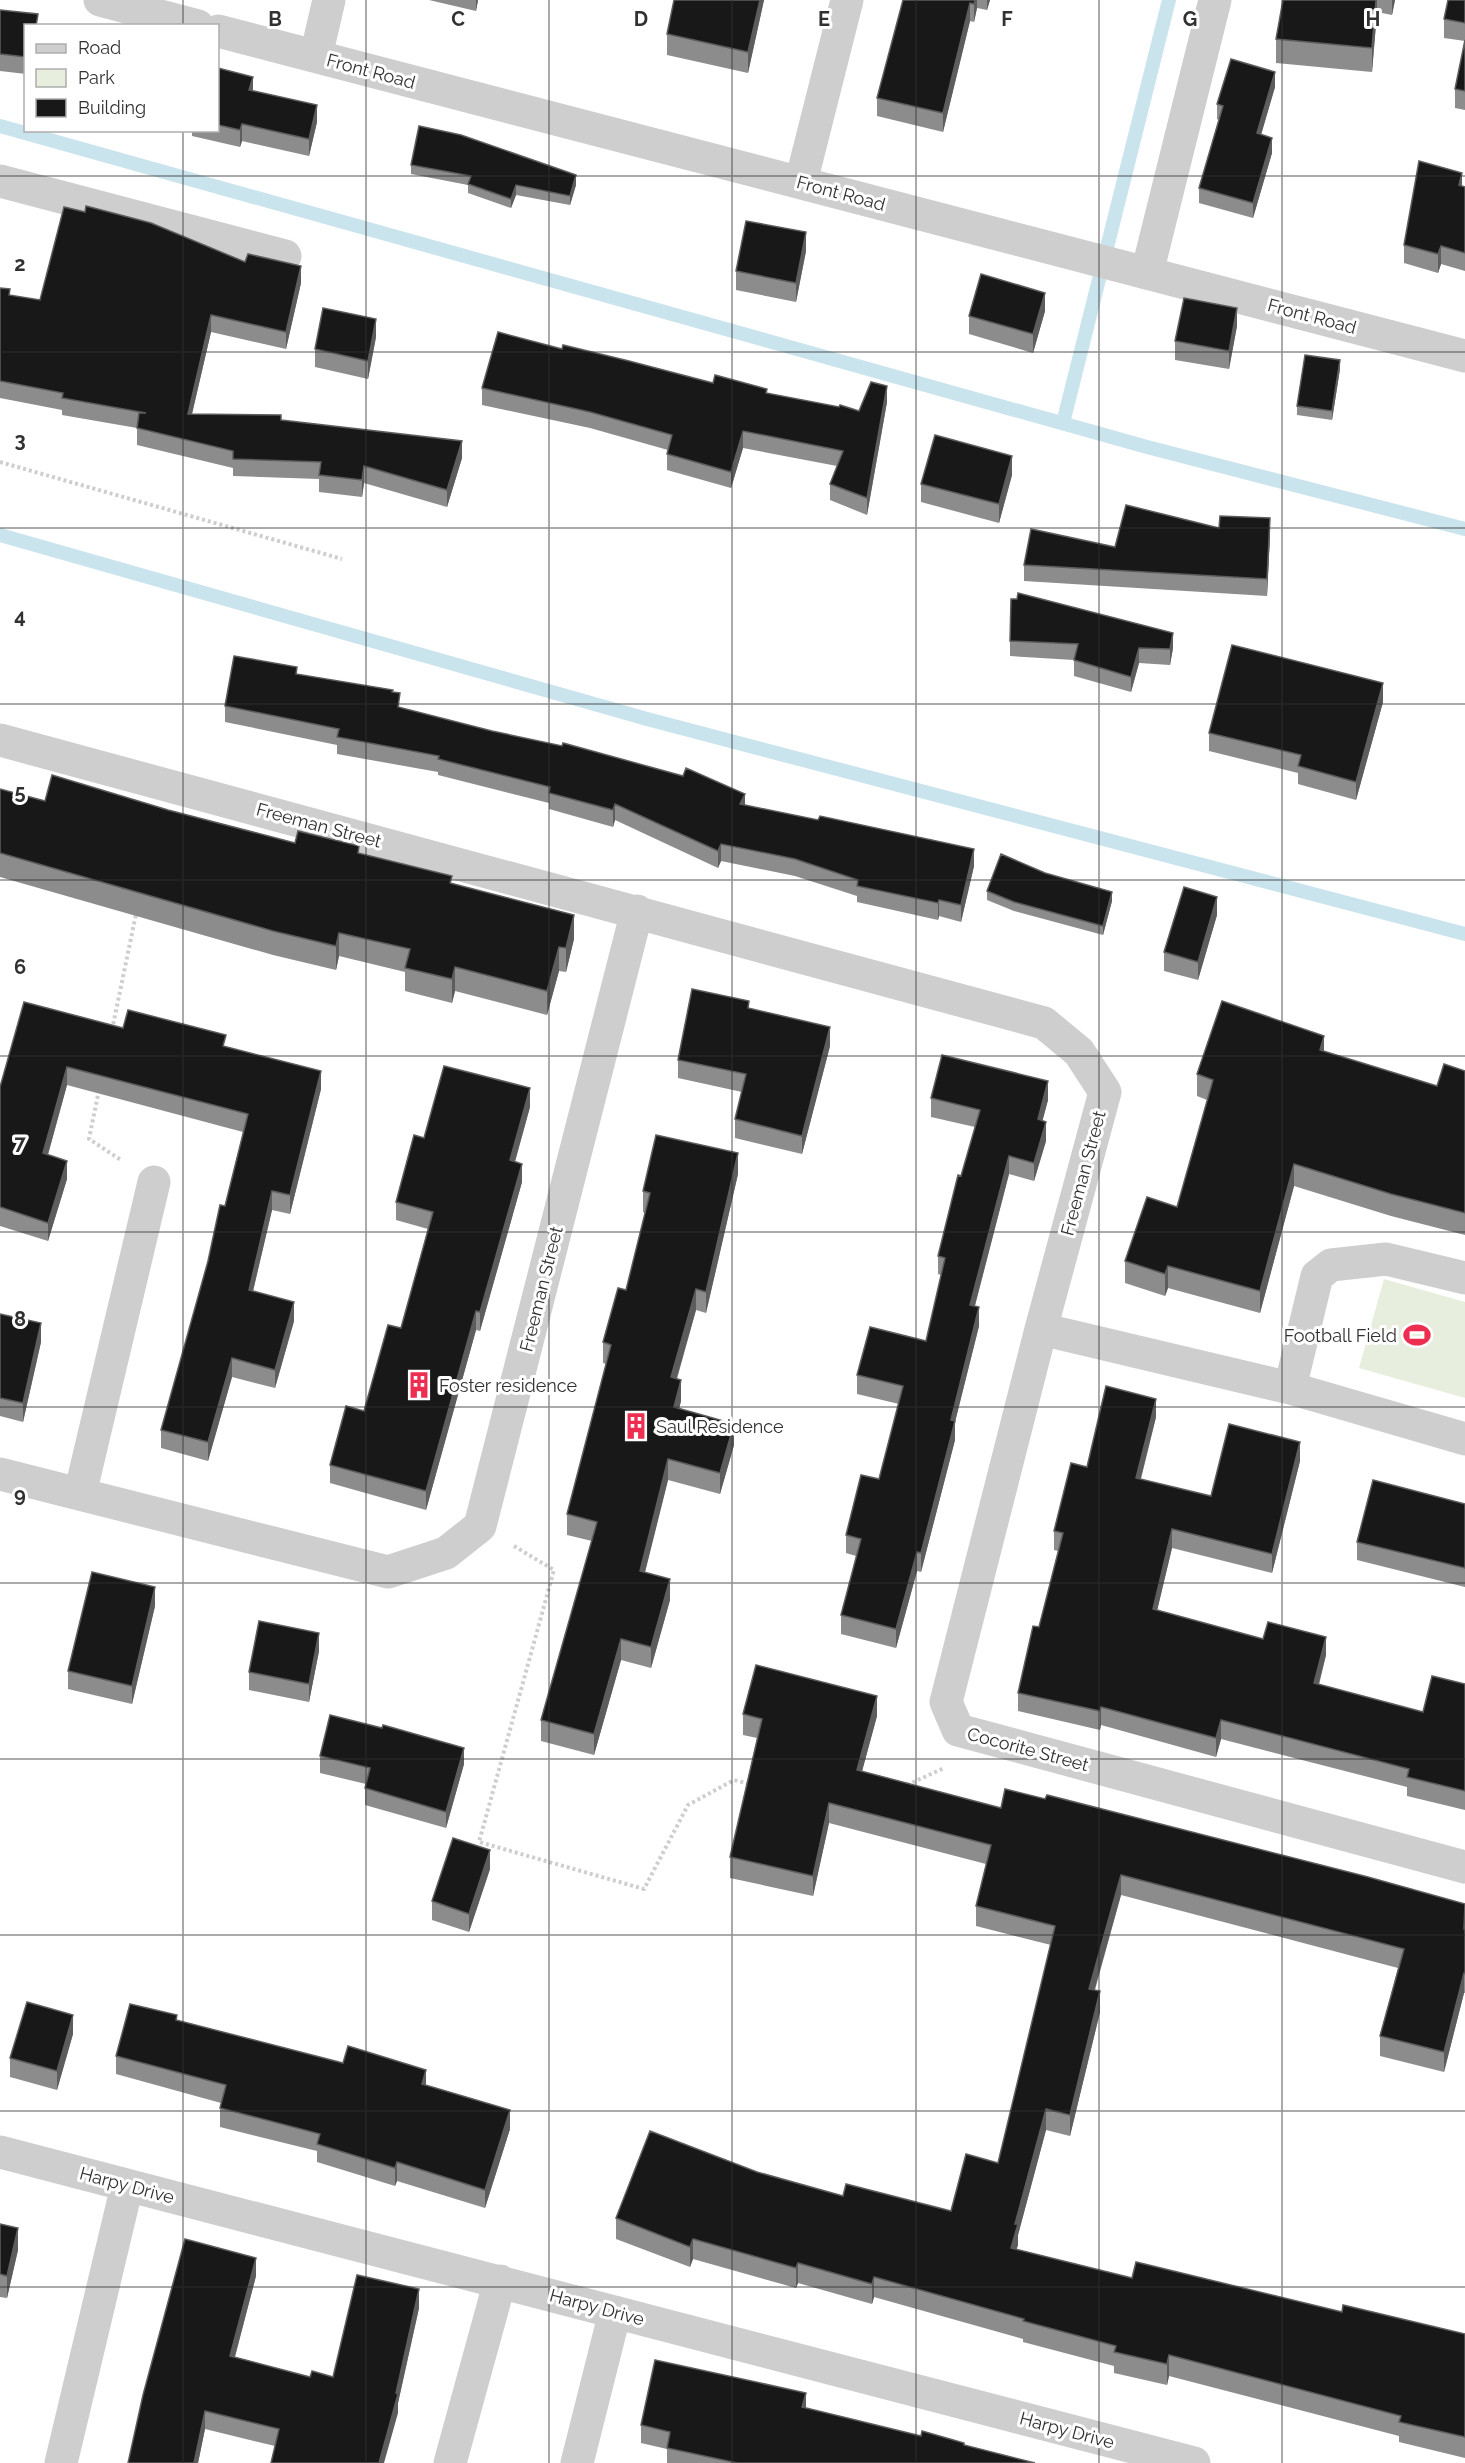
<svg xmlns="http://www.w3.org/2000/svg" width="1465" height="2463" viewBox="0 0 1465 2463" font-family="Raleway,sans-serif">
  <rect width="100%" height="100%" fill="#fff"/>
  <path fill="#e8eede" d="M1384,1279l81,23v96l-106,-30z"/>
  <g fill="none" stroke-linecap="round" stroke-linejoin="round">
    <path stroke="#cae4ee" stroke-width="14" d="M0,126l1147,321 318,82
      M1063,423l106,-423
      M0,535l647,184 818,215"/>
    <path stroke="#cecece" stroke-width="4" stroke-dasharray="3 3" stroke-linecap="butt" d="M0,462l342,97
      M112,1030l24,-116
      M99,1090l-10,49 32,21
      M514,1546l40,24 -75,272 165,47 44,-84 46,-25 16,4
      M907,1785l37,-17"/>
    <path stroke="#cecece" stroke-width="33" d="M316,56l13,-56
      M0,181l285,75
      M801,182l46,-182
      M1147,273l68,-273
      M0,740l1044,283 35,29 26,40 -64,237 249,59 175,51
      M1041,1329l-95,373 12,28 507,137
      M1290,1388l27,-112 14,-11 55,-6 79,19
      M0,1474l388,98 58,-19 34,-27 157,-615
      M80,1494l74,-312
      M0,2152l1194,311
      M61,2463l66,-277
      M450,2463l50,-182
      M577,2463l38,-151"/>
    <path stroke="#cecece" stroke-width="33" d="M100,0l98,26
      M218,31l1247,325"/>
  </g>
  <path fill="#8c8c8c" d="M429,0h49l-2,11z
    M674,0h90l-16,73 -81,-18v-21z
    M903,0h87l-3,10 -10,-2 -3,14 -4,-1 -27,111 -66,-16v-18z
    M1283,0h112l-3,15 -15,-3 -5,60 -96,-9v-24z
    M1465,0v110l-10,-2v-19l10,-48 -21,-3v-19z
    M0,10l38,16h-12v48l-26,-3z
    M218,68l35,23 64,31 -8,34 -67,-15 -2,6 -48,-11v-6h26z
    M1275,87l-14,47 11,19 -19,65 -54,-15v-15l20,-68 -2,-1v-15z
    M411,165l165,20 -6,20 -54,-10 -5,13 -43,-15v-8l-57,-11z
    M1462,186l3,1v84l-24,-7 -3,9 -34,-10v-18z
    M806,251l-10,51 -60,-12v-19z
    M245,262l56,21 -15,66 -75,-17 -19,82 89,6 181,38 -15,49 -83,-24 -2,14 -43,-5v-13l-86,-3v-8l-96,-23v-17l-75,-13v-5l-62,-12v-110l10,7 30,5z
    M1045,311l-12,42 -64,-19v-18z
    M1237,326l-8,43 -54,-9v-19z
    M376,337l-8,42 -53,-12v-18z
    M562,349l151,34 146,28 28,-9 -20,113 -37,-15v-16l7,-18 -94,-18 -12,40 -64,-18v-16l1,-4 -78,-22 -108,-23v-17z
    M1340,369l-8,51 -35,-5v-9z
    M1012,475l-13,48 -78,-21v-18z
    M1219,528l51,7 -3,61 -243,-15v-16z
    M1010,641l163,7 -3,17 -31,-2 -8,29 -57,-16v-16l-64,-4z
    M297,674l96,18 7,16 345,97 229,61 -13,56 -22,-6 -1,4 -81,-18v-6l-62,-20 -74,-15 -3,7 -103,-48 -2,7 -64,-18v-6l-111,-28v-3l-101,-18v-9l-112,-23v-16z
    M1383,702l-27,98 -58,-16v-11l-89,-22v-18z
    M0,789l45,12 123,9 127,33 64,11 93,29 122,56 -8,33 -7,-1 -12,44 -92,-24 -3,12 -47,-12v-19l-66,-16 -3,14 -63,-15 -273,-78z
    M987,891l125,10 -9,34 -89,-24 -27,-11z
    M1217,915l-19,65 -34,-9v-19z
    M749,1008l81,38 -28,108 -67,-16v-19l7,-27 -64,-14v-18z
    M123,1028l103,19 95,42 -31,125 -18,-4 -19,81 41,30 -19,67 -43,-11 -24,84 -47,-13v-18l64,-224 18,-74 -176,-47 -19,70 19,24 -19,62 -48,-15v-139z
    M1324,1051l113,35 28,-15v164l-74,-19 -97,-30 -34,127 -92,-25 -3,8 -40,-13v-22l52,-54 30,-107 -10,-4v-22z
    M931,1098l117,2 -6,21 4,20 -12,40 -25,-7 -34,132 4,20 -24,96v18l-34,132 -4,-1 -21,77 -55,-14v-19l15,-59 -10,-3v-18l33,-56 20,-75 -42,-10v-19l69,-34 15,-66 -3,-1v-18l37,-129 -44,-10z
    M530,1107l-15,55 7,20 -42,149 -4,-1 -50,180 -96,-27v-18l34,-54 37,-83 27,-99 -32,-9v-18l28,-64z
    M738,1174l-32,139 -10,-3 -19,69 4,22 -2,8 55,36 -14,49 -52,-14 -23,92 25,28 -19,68 -30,-8 -27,95 -53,-14v-21l51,-179 -25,-6v-21l39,-150 -3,-1v-21l23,-52 19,-77 -2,-1v-21z
    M0,1314l41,28 -18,80 -23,-6z
    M1156,1417l-15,62 70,17 89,-35 -28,112 -100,-25 -15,62 106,29 63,16 -7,30 104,27 42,-28v126l-58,-14v-9l-186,-48 -5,18 -115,-32 -1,5 -82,-19v-18l21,-66 19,-76 -4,-1v-19l33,-64z
    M1465,1504v83l-108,-27v-18z
    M155,1606l-23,98 -64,-15v-18z
    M319,1651l-10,51 -60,-12v-18z
    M743,1714l134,2 -15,55 139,37 464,96v89h-1l-20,79 -64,-16v-20l18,-68 -277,-73 -26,95 5,22 -30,124 -24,-6 -28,105v10l-2,4 116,29 210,34 123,22v124l-66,-16v-6l-230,-60 -2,9 -53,-12v-7l-91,-24v-3l-149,-42 -2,7 -74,-21 -2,5 -103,-29 -3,8 -74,-28v-21l141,-46 86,24 108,15 47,-48 53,-218 -75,-19v-20l10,-42 -157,-41 -16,73 -83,-18v-21l27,-119 -14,-3z
    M320,1756l144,8 -18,64 -81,-23v-17l1,-4 -46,-11z
    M490,1869l-21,63 -37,-12v-19z
    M177,2020l249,66 84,43 -25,79 -88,-27 -2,5 -78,-24v-11l-97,-24v-19l1,-5 -105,-29v-18z
    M73,2034l-16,56 -47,-13v-19z
    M0,2224l18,26 -11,48 -7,-1z
    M256,2276l-21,81 75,20h23l86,-69 -21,95v10l-123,33 -70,-17 -7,34h-70z
    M806,2408l115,28 43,9 71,18h-368v-14l-26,-6v-18z"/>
  <path fill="#5d5d5d" d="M476,0h2l-2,11z
    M760,0h4l-16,73v-21z
    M975,0h2v8l-3,14v-18z
    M987,0h3l-3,10z
    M1376,0h1v12l-5,60v-24z
    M1392,0h3l-3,15z
    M970,3v18l-27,111v-19z
    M1275,72v15l-18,62v-16z
    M253,77v16l-4,-3z
    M317,105v17l-8,34v-17z
    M242,124v17l-2,6v-17z
    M1272,138v15l-19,65v-15z
    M1462,173v19l-3,-7z
    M576,175v10l-6,20v-9z
    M516,185v10l-5,13v-9z
    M806,232v19l-10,51v-19z
    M1441,246v18l-3,9v-19z
    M301,266v17l-15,66v-17z
    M1045,293v18l-12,42v-19z
    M1237,308v18l-8,43v-18z
    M211,315v17l-23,99v-17z
    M376,319v18l-8,42v-18z
    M1340,360v9l-8,51v-9z
    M887,386v16l-20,113v-17z
    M743,431v17l-12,40v-16z
    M462,441v17l-15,49v-17z
    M1012,456v19l-13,48v-19z
    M364,466v17l-2,14v-17z
    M1270,518v17l-3,61v-17z
    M1173,633v15l-3,17v-16z
    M1139,648v15l-8,29v-15z
    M1383,683v19l-27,98v-18z
    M745,794v17l-5,-7z
    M615,804v16l-2,7v-17z
    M721,844v17l-3,7v-17z
    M974,849v17l-13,56v-17z
    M1112,892v9l-9,34v-9z
    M1217,897v18l-19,65v-18z
    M939,900v16l-1,4v-17z
    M574,915v24l-8,33v-24z
    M339,933v23l-3,14v-24z
    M559,947v24l-12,44v-24z
    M455,967v24l-3,12v-24z
    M830,1027v19l-28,108v-18z
    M1324,1036v22l-4,-8z
    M67,1067v18l-24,87v-19z
    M321,1071v18l-31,125v-19z
    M1048,1081v19l-10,38v-19z
    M530,1088v19l-20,72v-19z
    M1046,1122v19l-12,40v-18z
    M738,1153v21l-32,139v-21z
    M1009,1156v18l-39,150v-19z
    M67,1161v18l-19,62v-18z
    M522,1164v18l-42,149v-19z
    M1294,1164v22l-34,127v-22z
    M272,1191v19l-23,98v-18z
    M1168,1266v22l-3,8v-22z
    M696,1289v21l-25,88v-21z
    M294,1302v19l-19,67v-18z
    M979,1307v19l-24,96v18l-34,132v-19l30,-133z
    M476,1311v19l-50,180v-19z
    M41,1323v19l-18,80v-19z
    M232,1358v19l-24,84v-19z
    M681,1380v21l-7,27v-21z
    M1156,1399v18l-20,80v-19z
    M734,1424v21l-14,49v-21z
    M1300,1442v19l-28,112v-19z
    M668,1459v21l-28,112v-21z
    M1172,1529v19l-19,80v-19z
    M917,1552v19l-21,77v-19z
    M670,1579v21l-19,68v-21z
    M155,1587v19l-23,98v-18z
    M319,1633v18l-10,51v-18z
    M1326,1637v18l-12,47v-19z
    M621,1639v21l-27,95v-21z
    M877,1696v20l-20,74v-20z
    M1101,1707v18l-1,5v-19z
    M1221,1720v19l-5,18v-19z
    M464,1748v16l-18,64v-16z
    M829,1803v20l-16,73v-20z
    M490,1850v19l-21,63v-18z
    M1121,1875v20l-32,114v-20z
    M1464,1973v20l-20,79v-20z
    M1100,1991v21l-30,124v-21z
    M73,2015v19l-16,56v-19z
    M426,2070v18l-4,-4z
    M1046,2109v21l-28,105v10l-7,23v-20l4,-24z
    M510,2110v19l-25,79v-18z
    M397,2162v19l-2,5v-18z
    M18,2228v22l-11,48v-22z
    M693,2239v20l-3,8v-20z
    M256,2258v18l-26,99v-19z
    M798,2263v20l-2,5v-20z
    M874,2277v20l-2,7v-20z
    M419,2289v19l-21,95v10l-14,50h-5z
    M1169,2355v21l-2,9v-21z
    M806,2393v18l-4,-4z
    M205,2411v18l-7,34h-4z"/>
  <path fill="#181818" stroke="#5d5d5d" stroke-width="1.5" d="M674,0h86l-12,52 -81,-18z
    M903,0h72l-1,4 -4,-1 -27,110 -66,-15z
    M1283,0h93l-4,48 -96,-9z
    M1448,0h17v23l-21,-4z
    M0,10l38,4 -2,12h-10v31l-26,-3z
    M1465,40v51l-10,-2z
    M1231,59l44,13 -18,61 15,5 -19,65 -54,-15 24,-82 -6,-2z
    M218,68l35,9 -4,13 68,15 -8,34 -67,-15 -2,6 -22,-5z
    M419,126l42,9 115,40 -6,21 -54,-11 -5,14 -43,-15 3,-8 -60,-11z
    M1419,161l43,12 -3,12 6,2v66l-24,-7 -3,8 -34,-9z
    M86,206l65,17 94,39 3,-8 53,12 -15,66 -75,-17 -23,99 93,1v5l181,21 -15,49 -83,-24 -2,14 -43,-5 2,-13 -88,-3v-8l-96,-23 2,-15h7l-84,-15 1,-5 -63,-12v-93l10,1 -1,6 31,5 24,-93 21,5z
    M746,221l60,11 -10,51 -60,-12z
    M981,274l64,19 -12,41 -64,-18z
    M1184,298l53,10 -8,43 -54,-10z
    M323,308l53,11 -8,42 -53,-12z
    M498,332l64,17 1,-4 66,16 84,22 2,-8 52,14 -1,4 73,14 1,-2 19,6 12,-29 16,4 -20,112 -37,-14 13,-33 -100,-20 -12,41 -64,-18 5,-19 -82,-23 -108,-24z
    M1305,355l35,5 -8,51 -35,-5z
    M935,435l77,21 -13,48 -78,-20z
    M1126,505l93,23 1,-12 50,2 -3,61 -243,-14 7,-36 84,18z
    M1018,593l155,40 -3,16 -31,-1 -8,29 -57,-17 4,-16 -68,-3 1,-42h6z
    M1232,645l151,38 -27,99 -58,-16 3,-11 -92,-22z
    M234,656l63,11 -1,7 97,16 -1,2 8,1 -2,14 94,24 70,15 1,-3 120,33 3,-8 59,26 -5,10 78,16 2,-4 154,33 -13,56 -22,-5 -1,3 -81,-17 1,-6 -63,-21 -74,-15 -3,7 -103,-47 -2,6 -64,-17 1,-6 -112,-28 1,-3 -102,-19 2,-8 -114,-23z
    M52,775l116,35 127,33 3,-12 61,15 -1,7 94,23 -2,7 124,32 -8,33 -7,-1 -12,44 -92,-24 -3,12 -47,-11 5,-19 -71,-16 -3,13 -63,-15 -273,-78v-64l45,12z
    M1001,854l44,19 67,19 -9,34 -89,-24 -27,-11z
    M1184,887l33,10 -19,65 -34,-10z
    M692,989l57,12 -1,7 82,19 -28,109 -67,-17 11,-45 -68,-14z
    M1222,1001l102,35 -4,14 117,36 7,-22 21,7v142l-74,-19 -97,-30 -34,127 -92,-25 -3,8 -40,-13 22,-64 30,10 36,-127 -16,-6z
    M24,1002l99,26 5,-18 98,25 -3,11 98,25 -31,124 -18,-4 -23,99 45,12 -19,68 -43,-12 -24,84 -47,-12 47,-169 12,-56 5,1 23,-92 -181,-47 -24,86 24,8 -19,62 -48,-16v-120z
    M942,1055l106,26 -10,38 8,3 -12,41 -25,-7 -39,149 9,2 -28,113 4,1 -34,132 -4,-1 -21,77 -55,-14 20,-76 -15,-4 15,-60 18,4 24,-93 -46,-11 13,-48 56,14 19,-83 -7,-2 20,-81 3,1 19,-66 -49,-12z
    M444,1066l86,22 -20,72 12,4 -42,148 -4,-1 -50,180 -96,-26 16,-59 18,5 24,-86 13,3 32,-116 -37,-10 18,-67 10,3z
    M656,1135l82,18 -32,139 -10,-3 -25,88 10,3 -7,27 60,17 -14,49 -52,-14 -28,112 30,8 -19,68 -30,-8 -27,95 -53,-14 56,-198 -30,-8 44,-169 -8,-3 15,-54 8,2 24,-97 -7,-2z
    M0,1314l41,9 -18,80 -23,-5z
    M1106,1386l50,13 -20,79 75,18 18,-72 71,18 -28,112 -100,-25 -19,80 110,30 5,-17 58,15 -12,46 109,29 9,-36 33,8v107l-58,-14 2,-8 -188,-49 -5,18 -115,-31 -1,4 -82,-18 15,-67 6,1 24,-94 -9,-2 17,-68 16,4z
    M1373,1480l92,24v64l-108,-26z
    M92,1572l63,15 -23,99 -64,-15z
    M259,1621l60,12 -10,51 -60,-12z
    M756,1665l121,31 -20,74 144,38 4,-19 40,10 2,-4 321,82 97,27 -1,25h1v44h-1l-20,79 -64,-16 24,-87 -283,-74 -32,114 11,2 -30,124 -24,-6 -31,115h3l-7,24 121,30 4,-16 206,50 1,-7 122,29v103l-66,-15 2,-6 -232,-61 -2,9 -53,-12 2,-6 -93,-25 1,-2 -150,-42 -2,7 -74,-21 -2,5 -103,-29 -3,8 -74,-29 34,-87 107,41 86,24 3,-12 105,27 15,-57 32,9 57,-237 -79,-20 15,-61 -162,-42 -16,73 -83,-19 32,-138 -19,-5z
    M330,1715l52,13 1,-3 81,23 -18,64 -81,-24 5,-20 -50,-12z
    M453,1838l37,12 -21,64 -37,-13z
    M27,2002l46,13 -16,56 -47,-13z
    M130,2004l47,11 -1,5 167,43 5,-17 78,24 -4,14 88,26 -25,80 -88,-28 -2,6 -78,-24 3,-10 -100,-26 6,-23 -110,-29z
    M0,2224l18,4 -11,48 -7,-2z
    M185,2239l71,19 -26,98 80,21 2,-6 21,6 24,-102 62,14 -23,104 2,1 -19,69h-108l8,-34 -74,-18 -11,52h-66l15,-68z
    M655,2360l151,33 -4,14 119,29 1,-5 42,12v2l71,18h-298l-70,-15 3,-16 -29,-7z"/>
  <path fill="none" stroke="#313131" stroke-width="1.5" stroke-opacity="0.55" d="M183,0v26M366,0v2463M549,0v2463M732,0v2463M916,0v2463M1099,0v2463M1282,0v2463M183,130v2333M0,176h1465M0,352h1465M0,528h1465M0,704h1465M0,880h1465M0,1056h1465M0,1232h1465M0,1407h1465M0,1583h1465M0,1759h1465M0,1935h1465M0,2111h1465M0,2287h1465"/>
  <defs>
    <symbol id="stadium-bare" viewBox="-9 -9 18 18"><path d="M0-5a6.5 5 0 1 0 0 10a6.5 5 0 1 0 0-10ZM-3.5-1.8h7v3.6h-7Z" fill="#ed2e50" stroke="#fff" stroke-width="2.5" paint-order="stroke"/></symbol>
    <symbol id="building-bare" viewBox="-9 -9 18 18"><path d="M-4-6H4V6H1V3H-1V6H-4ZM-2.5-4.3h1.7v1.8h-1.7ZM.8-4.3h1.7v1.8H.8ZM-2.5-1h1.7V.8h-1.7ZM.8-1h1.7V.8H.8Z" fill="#ed2e50" stroke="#fff" stroke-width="2.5" paint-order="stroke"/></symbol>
  </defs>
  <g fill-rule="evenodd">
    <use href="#stadium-bare" x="1398" y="1316" width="38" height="38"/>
    <use href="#building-bare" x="400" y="1366" width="38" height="38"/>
    <use href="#building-bare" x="617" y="1407" width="38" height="38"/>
  </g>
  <g text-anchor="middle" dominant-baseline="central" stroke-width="6" stroke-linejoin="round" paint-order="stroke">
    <g font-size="18" fill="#313131" stroke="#fff">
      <text transform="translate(371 71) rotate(15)">Front Road</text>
      <text transform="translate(841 193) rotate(15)">Front Road</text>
      <text transform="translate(1312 316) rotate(15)">Front Road</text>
      <text transform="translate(319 825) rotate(15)">Freeman Street</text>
      <text transform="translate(1083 1173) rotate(-75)">Freeman Street</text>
      <text transform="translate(541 1289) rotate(-76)">Freeman Street</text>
      <text transform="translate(1028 1749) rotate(15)">Cocorite Street</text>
      <text transform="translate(127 2185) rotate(15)">Harpy Drive</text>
      <text transform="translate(597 2307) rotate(15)">Harpy Drive</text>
      <text transform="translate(1067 2430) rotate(15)">Harpy Drive</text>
    </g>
    <g font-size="18" fill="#313131" stroke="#fff" text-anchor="start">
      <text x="1397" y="1335" text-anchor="end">Football Field</text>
      <text x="439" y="1385">Foster residence</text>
      <text x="656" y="1426">Saul Residence</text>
    </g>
  </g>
  <g font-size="20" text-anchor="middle" font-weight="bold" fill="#313131" stroke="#fff" stroke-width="6" stroke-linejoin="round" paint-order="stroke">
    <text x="275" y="26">B</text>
    <text x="458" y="26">C</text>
    <text x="641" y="26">D</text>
    <text x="824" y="26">E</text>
    <text x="1007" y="26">F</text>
    <text x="1190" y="26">G</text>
    <text x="1373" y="26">H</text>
    <text x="20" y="271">2</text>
    <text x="20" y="447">3</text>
    <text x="20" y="623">4</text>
    <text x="20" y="799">5</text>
    <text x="20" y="974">6</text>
    <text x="20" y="1150">7</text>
    <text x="20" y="1326">8</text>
    <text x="20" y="1502">9</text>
  </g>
  <rect x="24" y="24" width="195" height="108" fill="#ffffff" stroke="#adadad" stroke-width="1.5"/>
  <rect x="36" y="44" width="30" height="9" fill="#cecece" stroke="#adadad" stroke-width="1.5"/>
  <text x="78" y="54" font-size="18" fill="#313131">Road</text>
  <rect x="36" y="69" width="30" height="18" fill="#e8eede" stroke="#adadad" stroke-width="1.5"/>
  <text x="78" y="84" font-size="18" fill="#313131">Park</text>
  <rect x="36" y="99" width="30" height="18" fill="#181818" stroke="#adadad" stroke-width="1.5"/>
  <text x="78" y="114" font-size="18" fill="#313131">Building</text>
</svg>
